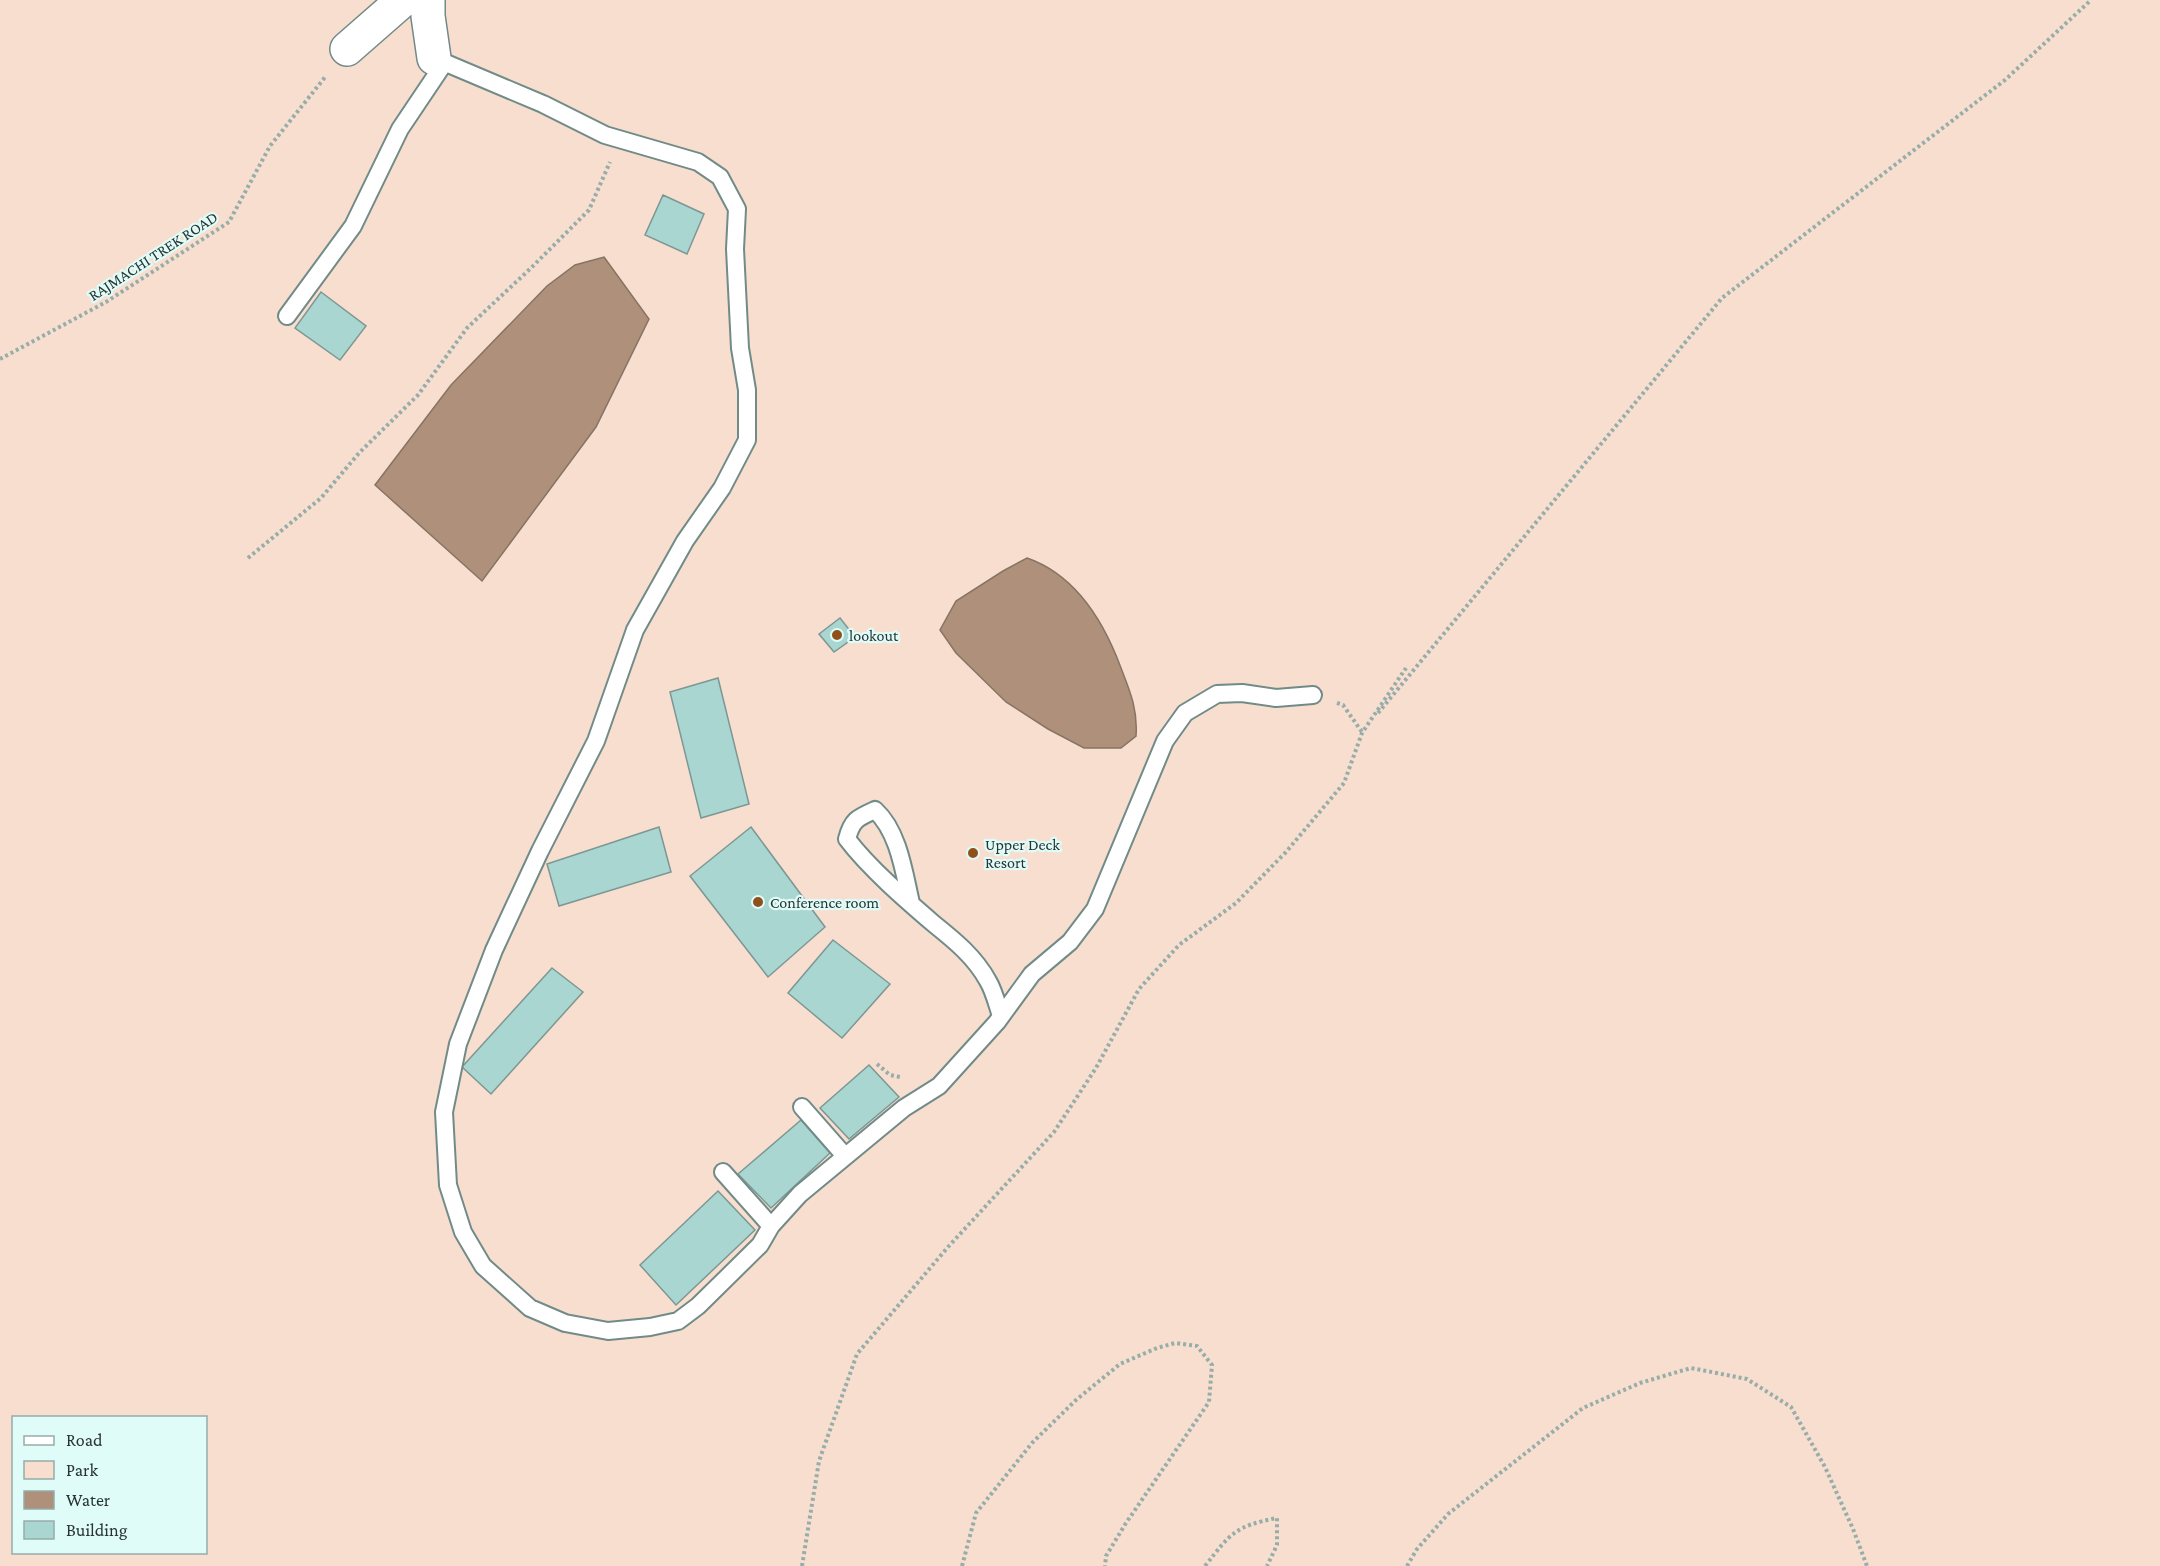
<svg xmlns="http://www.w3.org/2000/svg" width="2160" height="1566" viewBox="0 0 2160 1566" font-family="'Crimson Pro',serif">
  <rect width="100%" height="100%" fill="#dffcf8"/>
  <path fill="#f8dece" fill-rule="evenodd" d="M0,0h2160v1566h-2160zM14,1418h192v134h-192z"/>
  <path fill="#ae907b" stroke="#867465" stroke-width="1.5" d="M604,257l45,62 -53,108 -114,154 -107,-96 76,-100 96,-99 28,-21z
    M1027,558c49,17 77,64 94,110 9,23 17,42 15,68l-15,12h-37l-36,-19 -42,-27 -50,-49 -16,-23 16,-29 47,-30z"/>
  <path fill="#a9d6d1" stroke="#7c9794" stroke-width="1.5" d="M663,195l41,19 -17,40 -42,-19z
    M321,292l45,34 -26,34 -45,-32z
    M840,618l15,19 -21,15 -15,-18z
    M718,678l31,126 -48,14 -31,-126z
    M659,827l12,45 -112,34 -12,-42z
    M751,827l74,100 -57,50 -78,-101z
    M833,940l57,44 -48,54 -54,-45z
    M552,968l31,24 -92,102 -29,-27z
    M869,1065l30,32 -50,42 -29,-31z
    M801,1120l29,33 -59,55 -33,-34z
    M718,1191l37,39 -79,75 -36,-40z"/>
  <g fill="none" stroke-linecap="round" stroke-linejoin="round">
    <defs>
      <path id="service" d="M434,58l109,46 62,31 93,27 22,15 17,32 -2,40 5,99 7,42v50l-25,48 -37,53 -50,89 -39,111 -56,110 -46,99 -36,94 -14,68 4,73 15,47 20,34 47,42 35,15 43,8 42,-4 28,-6 20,-15 62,-61 11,-19 29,-32 104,-86 35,-22 58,-64 35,-48 38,-32 25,-33 70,-168 20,-28 32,-19 25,-1 34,5 37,-3
        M287,316l66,-90 47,-97 45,-67
        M911,903c-7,-30 -12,-71 -36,-93 -18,8 -23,10 -28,29 22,29 59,61 87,85 20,16 41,33 54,57 6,10 9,23 13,35
        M802,1107l43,49
        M723,1172l48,54"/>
      <path id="minor" d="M428,0v16l6,42
        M347,49l56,-49"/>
    </defs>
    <use href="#service" stroke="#718b88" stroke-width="20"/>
    <use href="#minor" stroke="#718b88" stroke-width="36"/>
    <path stroke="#97adaa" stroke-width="4" stroke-dasharray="3 3" stroke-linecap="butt" d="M0,359l106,-57 123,-80 41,-76 56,-70
      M248,558l73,-60 38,-45 59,-58 49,-67 64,-60 58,-58 21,-48
      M1337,703l6,2 19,27
      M1378,713l344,-415 283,-218 86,-80
      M877,1064l13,11 10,2
      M802,1566l17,-105 38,-107 91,-107 106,-115 42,-64 43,-79 40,-44 57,-42 50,-51 58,-69 18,-50 44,-65
      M962,1566l14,-53 56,-70 44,-43 44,-36 37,-16 18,-5 22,3 15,19 -3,37 -83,121 -20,33 -1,10
      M1205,1566c26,-33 30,-40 72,-48v27l-10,21
      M1407,1566l10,-17 31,-35 135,-106 57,-25 51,-15 56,11 44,28 34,60 28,62 14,37"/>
    <use href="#service" stroke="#fff" stroke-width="16"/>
    <use href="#minor" stroke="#fff" stroke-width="33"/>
  </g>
  <g fill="#90501a" stroke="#dffcf8" stroke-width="2">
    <circle cx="837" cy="635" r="6"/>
    <circle cx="973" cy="853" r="6"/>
    <circle cx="758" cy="902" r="6"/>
  </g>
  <g text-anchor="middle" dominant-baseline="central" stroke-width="4.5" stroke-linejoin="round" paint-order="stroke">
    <g font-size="16" fill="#293432" stroke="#dffcf8">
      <text transform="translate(153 256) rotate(-33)">RAJMACHI TREK ROAD</text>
    </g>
    <g font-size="16" fill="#293432" stroke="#dffcf8" text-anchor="start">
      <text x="849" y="635">lookout</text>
      <text x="985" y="844">Upper Deck<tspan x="985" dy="18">Resort</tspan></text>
      <text x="770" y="902">Conference room</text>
    </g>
  </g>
  <rect x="12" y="1416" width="195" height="138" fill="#dffcf8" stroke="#96aca9" stroke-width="1.5"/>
  <rect x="24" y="1436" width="30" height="9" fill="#ffffff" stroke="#96aca9" stroke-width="1.5"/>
  <text x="66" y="1446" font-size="18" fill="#293432">Road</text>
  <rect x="24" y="1461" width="30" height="18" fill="#f8dece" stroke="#96aca9" stroke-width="1.5"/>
  <text x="66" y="1476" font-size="18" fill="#293432">Park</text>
  <rect x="24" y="1491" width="30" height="18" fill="#ae907b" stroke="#96aca9" stroke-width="1.5"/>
  <text x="66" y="1506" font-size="18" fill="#293432">Water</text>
  <rect x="24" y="1521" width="30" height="18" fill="#a9d6d1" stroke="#96aca9" stroke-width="1.5"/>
  <text x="66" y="1536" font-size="18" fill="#293432">Building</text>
</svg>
